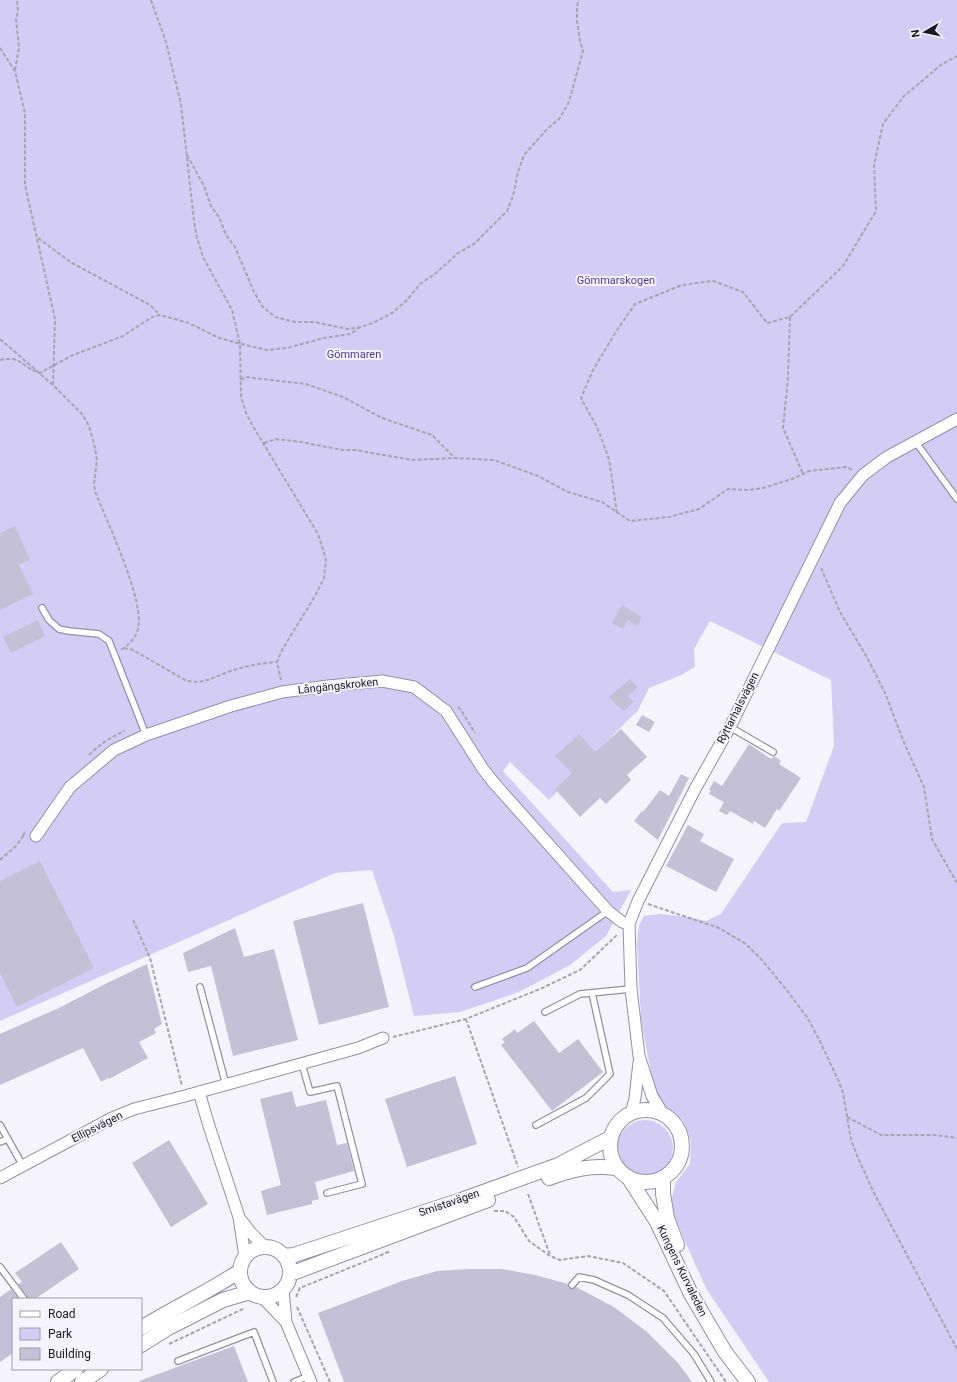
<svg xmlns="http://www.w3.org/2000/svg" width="957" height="1382" viewBox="0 0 957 1382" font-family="Roboto,sans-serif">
  <rect width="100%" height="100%" fill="#f5f4fd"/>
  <path fill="#d3cdf6" d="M0,0h957v1382h-188l-62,-92 -24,-53 -13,-33 6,-22 14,-18 1,-23 -8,-20 -17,-15 -12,-17 -13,-69 -4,-77 2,-18 5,-9 16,-2 29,3 17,4 15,-7 61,-91 24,-1 28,-76 -3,-66 -121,-59 -16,28 1,18 -16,9 -30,12 -12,24 -8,7 -80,81 -39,-38 -7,9 110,121 18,-2 -25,46 -36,29 -49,26 -25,9 -36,12 -46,4 -20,-80 -22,-66 -37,3 -335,148z
    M617 1148a28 28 0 1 1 56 0a28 28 0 1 1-56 0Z"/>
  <path fill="#c4c1d6" d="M15,526l15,34 -11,5 14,29 -33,16v-77z
    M622,605l20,12 -5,9 -9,-6 -5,9 -11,-6z
    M38,620l7,16 -34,17 -8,-16z
    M630,679l8,8 -10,9 6,6 -10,9 -5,-5 -1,1 -9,-10z
    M642,715l13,7 -6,10 -13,-7z
    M621,729l26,28 -20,18 4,5 -25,24 -6,-6 -20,19 -25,-28 17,-16 -17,-17 24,-22 16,18z
    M749,744l22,15 3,-3 7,5 -2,3 22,14 -22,33 -2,-2 -12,19 -11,-7 -1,3 -23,-13 -3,4 -8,-4 5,-9 -15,-8 2,-4h-2l5,-9 8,5z
    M681,774l8,4 -31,62 -24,-19 8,-10 1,1 17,-22 9,6z
    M688,825l16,9 -4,7 34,18 -18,33 -50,-26z
    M40,861l54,107 -77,39 -17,-34v-92z
    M363,903l26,104 -70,18 -26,-104z
    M235,928l9,29 30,-8 24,91 -65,16 -22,-90 -23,6 -5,-19z
    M147,964l15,60 -8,5 2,4 -17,9 9,16 -39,21 -1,-1 -7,4 -18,-34 -83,37v-51l54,-24h1l52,-27z
    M534,1021l25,32 19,-14 25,33 -51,39 -51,-66 4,-3 -3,-3 13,-10 2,4z
    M455,1076l22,68 -70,23 -22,-68z
    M292,1091l4,16 30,-7 11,45 10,-2 7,28 -39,11 4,17 -7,2v3l-45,11 -6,-24 20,-6 -21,-86z
    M169,1140l39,64 -37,23 -39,-64z
    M61,1242l18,27 -44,30h-7l-10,-15 4,-2 -7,-9z
    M469,1269h33l33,6 33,9v3l3,2 5,-2 38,20 32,24 32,32 14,19h-348l-26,-69 84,-32 35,-10z
    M11,1289l8,10h-6v54l-13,9v-65z
    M234,1346l14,36h-109v-1z"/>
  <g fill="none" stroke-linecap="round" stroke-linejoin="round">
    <defs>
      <path id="service" d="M915,441l42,58
        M42,608l7,12 10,9 10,2 30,3 10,7 37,94
        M730,727l43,25
        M200,987l26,98
        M475,987l52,-19 81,-57
        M545,1012l35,-18 51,-5
        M302,1064l8,28 27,-6 25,98 -35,9
        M0,1125l23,41
        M536,1125l50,-27 24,-24 -18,-81
        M0,1142l8,-3
        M0,1267l24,32
        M572,1285l7,-8 15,3 34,15 35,23 31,36 17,28
        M178,1361l76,-29 19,50
        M294,1382l15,-6"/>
      <path id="minor" d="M36,836l34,-49 44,-37 32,-15 85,-29 51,-14 46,-6 54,-5 32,6 32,24 37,58 11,14 114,128 14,11 7,2
        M199,1092l10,34 30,91 6,40
        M631,1114l4,-16 4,-36
        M663,1114l-11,-18 -13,-40 -8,-67 -2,-65 9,-23 57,-112 35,-62 110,-224 23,-28 24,-18 70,-38
        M0,1178l112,-60 22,-9 51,-13 173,-48 25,-10
        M240,1219l11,14 14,14
        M283,1289l3,33
        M262,1297l24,25 25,60"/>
      <path id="tertiary" d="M610 1146a36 36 0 1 1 72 0a36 36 0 1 1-72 0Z
        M549,1178c23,-9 42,-13 67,-10
        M663,1179v15l4,24 10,27
        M630,1180l27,42 34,72 34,58 23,30
        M240 1272a25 25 0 1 1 50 0a25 25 0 1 1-50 0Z
        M284,1256l10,-1 167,-55 97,-35 52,-27
        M290,1274l198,-74
        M141,1328c33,-20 67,-36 99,-57
        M141,1345l27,-17 55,-28 27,-8
        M58,1382l18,-13
        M82,1382l19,-13"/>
    </defs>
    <use href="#service" stroke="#9290a3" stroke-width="8"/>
    <use href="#minor" stroke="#9290a3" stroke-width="13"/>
    <use href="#tertiary" stroke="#9290a3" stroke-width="16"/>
    <path stroke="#a6a5ae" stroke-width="2" stroke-dasharray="4 2" stroke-linecap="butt" d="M151,0l15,42 15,62 13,117 3,17 6,19 29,53 8,34 1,53 5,16 8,15 64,106 5,15 3,11 -2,18 -9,18 -33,54 -5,12 4,18
      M0,48l15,23 10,42v72l30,134 -2,66 29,29 7,12 6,22 2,12 -3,24 1,7c11,30 53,114 42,141 -3,8 -9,13 -16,18
      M15,70l4,-22 -3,-29 2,-7 -1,-12
      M187,155l17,31 7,20 8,11 7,18 9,12 19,45 8,14 13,11 20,5h19l34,7 12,-2 13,-4 19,-10 15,-13 13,-16 16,-11 22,-20 16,-9 33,-33 6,-15 5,-24 6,-17 23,-26 12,-10 9,-15 2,-6 13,-47 -3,-10 -3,-20v-15l2,-6
      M38,238l34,25 78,42 10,10
      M790,317l-2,61 -5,50 20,46
      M0,339l53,46
      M0,360c22,-5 22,8 40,13l31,-17 52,-20 29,-19 8,-2 29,8 30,15 35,9 13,3 20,-2 37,-10 26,-4 9,-6
      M241,380l4,-3 61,7 37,13 39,21 50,17 23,23 39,2 44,16 30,16 34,10 28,19 39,-4 30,-8 29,-20 20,1 15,-2 29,-9 17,-8 37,-4 7,3
      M264,443l12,-4 25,3 42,8h12l57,10 43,-2
      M617,513l-8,-54 -12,-32 -16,-29 12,-28 24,-40 18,-26 47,-19 31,-4 30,11 24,31 23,-6 53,-51 33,-55 -2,-46 9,-41 20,-27 39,-33 15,-8
      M821,568l19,44 28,47 17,34 20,52 19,42 8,52 25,44
      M124,648l9,2 52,30c17,6 30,-4 46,-9 14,-5 31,-8 46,-9
      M458,707l3,3 14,23
      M89,755c11,-11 22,-18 36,-24
      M23,836l2,-4
      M0,860l16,-14 7,-10
      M648,904l71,24 27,16 16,16 23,28 22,29 12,22 20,43 4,11 8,47 7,18 16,35 83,156
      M133,920l17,38 32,128
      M466,1019l52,148
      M393,1037l73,-18 74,-30 40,-19 38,-36
      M847,1117l34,18h54l22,3
      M528,1194l22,61
      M494,1211h11l9,6 15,24 21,15 10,4 28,-4 35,7 41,28 62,91
      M296,1297l4,-9 91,-37
      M297,1307l33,75
      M169,1344l76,-36"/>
    <use href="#service" stroke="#fff" stroke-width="5.5"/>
    <use href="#minor" stroke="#fff" stroke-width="11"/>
    <use href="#tertiary" stroke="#fff" stroke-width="14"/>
  </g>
  <g text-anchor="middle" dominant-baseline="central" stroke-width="4" stroke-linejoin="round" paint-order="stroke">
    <g font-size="11" fill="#503791" stroke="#f5f4fd">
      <text x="616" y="280">Gömmarskogen</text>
      <text x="354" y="354">Gömmaren</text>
    </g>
    <g font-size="11" fill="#1b1a22" stroke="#f5f4fd">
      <text transform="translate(338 686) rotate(-6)">Långängskroken</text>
      <text transform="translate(738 708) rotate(-63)">Ryttarhalsvägen</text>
      <text transform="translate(97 1127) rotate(-27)">Ellipsvägen</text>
      <text transform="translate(449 1203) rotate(-19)">Smistavägen</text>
      <text transform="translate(682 1271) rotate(64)">Kungens Kurvaleden</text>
    </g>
  </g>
  <rect x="12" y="1298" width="130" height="72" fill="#f5f4fd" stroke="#9e9da5"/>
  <rect x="20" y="1311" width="20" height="6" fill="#ffffff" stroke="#9e9da5"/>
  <text x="48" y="1318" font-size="12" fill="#1b1a22">Road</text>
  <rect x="20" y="1328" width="20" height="12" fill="#d3cdf6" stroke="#9e9da5"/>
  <text x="48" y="1338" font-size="12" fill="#1b1a22">Park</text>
  <rect x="20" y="1348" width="20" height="12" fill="#c4c1d6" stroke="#9e9da5"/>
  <text x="48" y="1358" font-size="12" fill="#1b1a22">Building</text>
  <g transform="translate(925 32) rotate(261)" stroke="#f5f4fd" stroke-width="3" paint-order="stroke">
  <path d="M0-3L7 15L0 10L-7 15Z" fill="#1b1a22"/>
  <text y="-6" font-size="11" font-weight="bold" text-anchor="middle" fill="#1b1a22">N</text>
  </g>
</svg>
